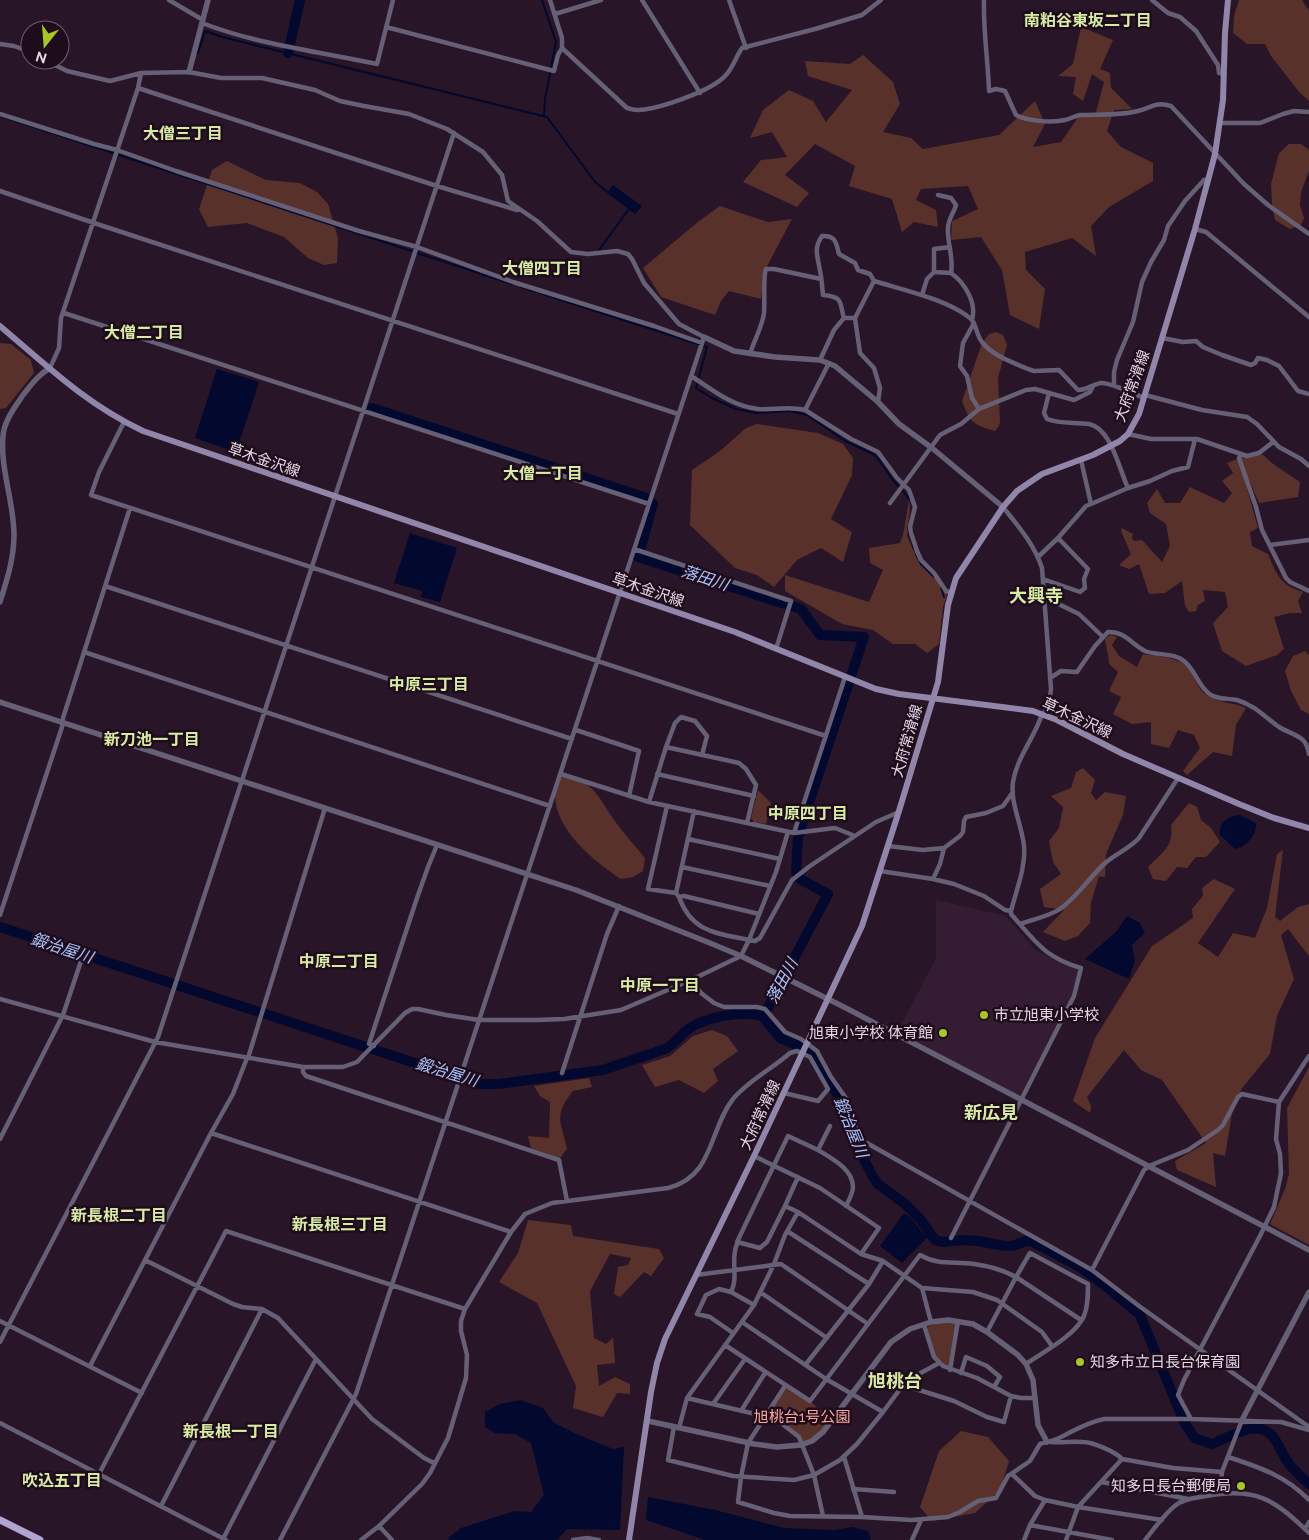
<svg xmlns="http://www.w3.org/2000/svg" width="1309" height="1540" viewBox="0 0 1309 1540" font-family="Raleway,'Noto Sans JP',sans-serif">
  <rect width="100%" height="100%" fill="#281527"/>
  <path fill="#341d33" d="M936,900l70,16 29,34 29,15 14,4 1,3 -7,23 -51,105 -125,-65 40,-77z"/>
  <path fill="#59312b" d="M1239,0h63l7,11v90l-9,-8 -29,-37 -6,-12h-18l-14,-11 1,-17z
    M1081,27l32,13 -13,29 10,4 1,15 21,21 -18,1 -7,21 14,16 32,16v18l-44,26 -18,19 5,30 -24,-18 -47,14 1,18 19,19 -6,40 -29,-14 -8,-45 -21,-33 -30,3 1,-19 26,-12 -10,-23 -47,3 -5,11 20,10 2,17 -24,-5 -12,10 -10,-33 -43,-13 6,-20 -40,-22 -30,31 24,18 -12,14 -54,-25 18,-22 26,-3 -15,-25 -22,6 13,-28 26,-20 24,11 13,21 26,-32 -44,-14 -3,-15 45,3 13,-9 30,27 7,22 -17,28 28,6 12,11 76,-14 36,-34 10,23 -12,23 28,-5 18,-26h16l9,-34 -12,-8 -9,27 -10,-7 3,-17 -18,-1 15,-12z
    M1289,144h12l8,6v21l-8,21 -1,13 4,13 -3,7 -11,4 -15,-9 -3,-16 -1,-20 8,-31z
    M227,161l39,19 34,3 17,9 11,12 10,34 -1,25 -13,2 -16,-7 -24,-21 -37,-14 -39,4 -9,-18 13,-39z
    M720,206l48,16 24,-3 -28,53 -3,27 -32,-8 -8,10 -6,14 -54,-18 -18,-29 56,-47z
    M996,332l7,3 4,10 -9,33 2,44 -1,4 -4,5c-22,-6 -25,-9 -33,-30l20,-58 7,-9z
    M0,343l11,1 20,16 3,13 -28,35 -6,1z
    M757,424l61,9 25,11 10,14 -1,17 -21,44 21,13 -9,30 -22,-14 -24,12 -23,27 -17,-12 -22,-7 -45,-43 2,-55 28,-19 26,-23z
    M1262,454l10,9 28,19 -2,15 -39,6 -13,-30 -3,1 15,54 -8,4 2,14 16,8c9,21 12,31 35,38l-5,9 4,12h-12l-16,4 10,32 -7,6 -31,11 -24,-15 -9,-28 15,-16 -3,-15 -22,-2 2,11 -7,4 -2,6 -7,1 -4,-6 -3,-25 -17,12 -16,1 -10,-30 -10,5 -10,-4 12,-11 -10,-23 1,-3 11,6 -1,4 2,3 8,-1 20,22 8,-16 -4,-22 -16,-11 -3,-10 10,-14 8,14h15l10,-16 34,16 8,-10 -10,-12 11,-8 -6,-10 13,-5z
    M909,500l1,7 -3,29 9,20 7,10 12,11 12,18 -4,12 -4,37 -12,9 -12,-9h-22l-20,-14 -31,-6 -57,-33v-16l84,27 14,-32 -13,-7 -1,-15 31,-5 3,-8z
    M1110,635l7,2 -5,8 7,11 18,11 6,-13c13,2 32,3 42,11 9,7 11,22 20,29 14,10 25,7 41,14l-10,17 -4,31 -19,-4 -26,23 -4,-4 17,-23 -6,-13 -16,-5 -9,18 -18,-4v-22l-19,2 -19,-10 8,-17 -12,-6 9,-19 -9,-8c0,-9 -3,-16 -4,-25z
    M1305,651l4,4v59l-8,-4 -10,-19 -6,-20 8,-15z
    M1083,768l12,12 -4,13 5,7 9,-8 21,4 -3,19 -17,39 -1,23 -6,-1 -8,27 -1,20 -12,13 -13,5 -22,-9 21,-22 -20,-3 -4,-18 21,-15 -8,-12 -4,-21 10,-13 4,-21 -12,-11 20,-8 5,-16z
    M566,775c32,10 33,25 51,49 9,12 19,23 28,34l-2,13 -10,6 -12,2c-26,-17 -65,-48 -66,-83 0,-5 1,-10 2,-15z
    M758,790l13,13 -5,21 -12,-2 -3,-4z
    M1189,803l8,4 4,13 10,8 9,14 -14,15h-10l-9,11 -10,-1 -11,14 -13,-2 -5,-12c14,-15 26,-20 23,-42z
    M1283,850l-8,67 5,4 18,-14 11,-3v52l-21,-27 -7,6 13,44 -17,37 -7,38 -28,34 -10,26 -7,42 -12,-3 3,34 -39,-17 -2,-9 31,-18 -44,-63 -21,-10 -17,-20 -37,47 4,9 -1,7 -17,-12 22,-63 57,-92 41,-28 -1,-9 11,-13 -1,-8 12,-9 21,10 -37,54 20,14 15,-24 22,5 12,-30 10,-54z
    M712,1030l15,6 11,15 -25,18 5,12 -14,12 -25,-13 -24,7 -13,-22 28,-9 23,-20z
    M1309,1067v178l-39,-21 15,-35 4,-15 -2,-66z
    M589,1078l3,9 -19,4c-20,25 -12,30 -6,58l-7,9 -29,-10 -3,-12 21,2 1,-36 -10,-6 -6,-10z
    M528,1220l43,5 2,11 86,13 5,9 -13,18 -7,-4 -24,25 -6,-3 4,-27 10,-2 3,-7 -21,-4 -20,37 4,47 12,6 7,-6 2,25 -18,2 2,21 16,-9 15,7v10l-13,-1 -14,24 -30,-9 3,-22 -39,-83 -38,-21 19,-29z
    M948,1320l10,1 -8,49 -11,-7 -14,-31 4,-6z
    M785,1386l25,15 23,20 -10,11 -22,13 -2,-8 -32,-25z
    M961,1431l27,6 21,24 -9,29 -25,23 -43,8 -12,-14 19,-56z"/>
  <path fill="#02082e" d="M613,185l29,21 -7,8 -28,-21z
    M217,369l42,13 -23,70 -41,-14z
    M410,533l47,15 -17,54 -19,-5 2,-6 -29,-8z
    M1240,815l16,8c1,11 -9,24 -21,26l-15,-14c-2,-13 9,-19 20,-20z
    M1127,916l13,7 5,10 -13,12 3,15 -6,19 -44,-20 31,-27z
    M904,1213l7,5 16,20 -25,25 -22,-17z
    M521,1400l22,8 10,14 21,11 39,16 11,-2 -4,83 -53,-1 -10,11h-109l1,-3 12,-9 54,-17 16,1 13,-17 -13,-52 -16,-9 -20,-1 -10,-6v-15l15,-8z
    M648,1497l67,13 69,18 51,2 17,-3 16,4 3,9h-166l-59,-20z"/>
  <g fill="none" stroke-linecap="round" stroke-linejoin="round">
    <path stroke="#02082e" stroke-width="2" d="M542,0l14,42 -11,57 -1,17
      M198,53l7,-22 17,6 325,80 48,65 14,11
      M0,116l512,168
      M599,250l30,-41
      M521,287l186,60 -11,41 16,10 24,11 20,4 33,-2 18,4 38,26 28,13 6,6 13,19 18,20
      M908,527l6,22
      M916,554l5,10 13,13
      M941,587l3,10"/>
    <path stroke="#02082e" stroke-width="10" d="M288,53l12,-53
      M372,408l272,89 9,7 -15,53 163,52 19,26 44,2 -62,187 -4,14 -2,35
      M0,927l479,157h20l104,-14 62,-21c10,-5 16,-15 25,-21 17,-11 49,-17 69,-13l4,2 17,21 22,9 14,9 14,27 18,27 3,24 22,43 5,7 27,20 15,15 15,21 7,2 23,-2 13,1 27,5h7l14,-5 7,1 47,25 28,21 32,27 45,109 10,14 17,6c12,-5 25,-12 37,-15 26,-4 28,17 38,32 6,9 15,16 22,23
      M763,1017l65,-123 -28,-15"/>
    <path stroke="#666076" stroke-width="4.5" d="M169,0l34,20
      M642,0l58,93
      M729,0l17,48
      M984,0c-1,30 4,60 5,91l7,-2 9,2 11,24c11,6 36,8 49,5 5,-1 9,-4 15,-5 19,-1 39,1 58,-4 14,-3 16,-10 33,-5l73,78 24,21 41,29
      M1152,0l16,13 12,4 16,14 22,34 1,8 5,1
      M555,14l46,-14
      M202,23c54,21 118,29 175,41l16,-64
      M386,27l168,44 4,-16 4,-7v-10l-12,-38
      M0,44l14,2 16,6
      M562,48l65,60c3,1 7,2 11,2 21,-1 74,-19 88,-35 7,-8 10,-18 16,-27l73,-19 47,-14 19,-15
      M45,60l22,11 43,10 31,-8 48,-1 32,6h41l53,12 25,11 24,5 45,8 38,15 36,23 19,23 6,26 29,20 34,31 17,2 29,-3 11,3 4,5 12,24 35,41 25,13 -348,1057 -76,146
      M138,88l299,98 80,24
      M0,114l94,30 23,6 59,21 183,60 58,16 96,35 141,44 48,17
      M1221,123h39l23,-9 11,-3 15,1
      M0,191l97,33 581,190
      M938,195l13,3 5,7c-2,8 -8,14 -8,23 -1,15 6,30 3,45 14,10 26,30 21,47
      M1195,229l11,3 103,85
      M950,247l-16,2v23l17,1
      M922,295l5,-16 7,-7
      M64,313l585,191
      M844,318c-5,-16 0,-21 -21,-23 -1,-8 -1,-16 -3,-24 -2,-14 -7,-22 2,-35 14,-1 14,7 17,18l16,9 3,7 12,4 4,7
      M855,318l5,35 14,15 6,20 -2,14
      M974,323l-11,20 -3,23 7,10 5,22 7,11
      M1162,338l21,4 13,-1 7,6 19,8 29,10 4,-2 3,-5 9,2 12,6 19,25 11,3
      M750,354c4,-14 12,-26 14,-41 1,-10 -1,-38 2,-44h8l47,10
      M820,360l14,-30 10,-12h11l19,-37c29,9 72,18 96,37 7,6 6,17 12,24 11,14 30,20 46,27l6,2 25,-1 19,20c9,0 15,-6 23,-7 9,-1 33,11 43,15
      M50,368l9,-20 2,-30 77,-230 3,-15
      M691,376c22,14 40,30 67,33 16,1 31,-3 47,1l24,-47
      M1114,385v-13l3,-12 16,-38 9,-40 9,-20 13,-22 4,-14 17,-25 19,-21 5,-1
      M1049,393l-5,20 3,6c12,5 28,3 42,5 22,4 30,45 39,64l-37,16
      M1145,395l57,15 45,7 10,7 22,23 22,12 8,7
      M805,410l46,29 27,13 19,26 12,12 6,17 -5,20 1,6 6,18 4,9 13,13 12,18 6,2
      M124,422l-25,50 -8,23 735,241
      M1128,434l23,5h46l50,17 12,-3 14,-11
      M1241,455l-2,3 17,49 6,23 24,48 4,4 19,9
      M1128,488l22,-7 22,-10 16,-4 7,-28
      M890,503l50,-68 21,-11 18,-15 47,-19 9,-1 39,11 16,-8 3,-6
      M1003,507c16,20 31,37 39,61l9,121 -1,8 -6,18
      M1058,538l28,-32 5,-2 -10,-44
      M1270,545l39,-5
      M634,549l157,52 -15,48
      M1038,557l20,-19 30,31 -4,10 1,9 -5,4 -37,-13
      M105,586l467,153
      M1044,597l35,17 24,23
      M84,652l466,154
      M1050,678l11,-7 16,1 18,-26 13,-14c17,-1 23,12 37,19 12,5 30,1 40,11 11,9 14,26 26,33 8,5 18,3 26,5 21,7 26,16 42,27 8,5 17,7 24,13 4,4 5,9 6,14
      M576,730l63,21 -10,45
      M666,747l9,-24 6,-6 14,4 12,15 -5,19
      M561,774l88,28 145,31 51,-156
      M657,774l97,22
      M649,802l17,-55 73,16 7,6 10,16 -9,38
      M667,806l-19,83 28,4 3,4 5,-1 75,18
      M794,833l41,-5 20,8
      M688,839l92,20
      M888,846l35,4 21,-2
      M682,867l88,19
      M880,871l53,8 21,5 30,12 21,14 6,1
      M933,879l7,-15 4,-16 16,-12 3,-4 1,-11 2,-4 20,-4 17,-7 10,-14
      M676,893l18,-82
      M679,897c13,36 38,36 70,43l27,-68 12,-40
      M0,915l62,-188 1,-9 67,-210
      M1020,924c13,-5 28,-7 40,-15 17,-12 29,-31 44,-45 11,-10 25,-15 35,-26l39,-60
      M691,980l10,13 13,10 10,4h33l8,2 20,23 16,7 16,12 14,26 17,24 4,9 6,28 234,132 47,36 170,121
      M0,999l155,43 148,25h40l14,-5 48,-49 7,-4h6l28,6 33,5h58l27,-1 57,-9 70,-30 50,-24 8,-16 6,1 5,-3 32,-58 18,-14 66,-44 23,-10
      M374,1046l-5,-2 48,-146 11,-31 9,-22
      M248,1058l77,-250
      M303,1067v5l3,4 253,84 8,41
      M562,1073l45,-139 12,-28
      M830,1126l-12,24c13,8 35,19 35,37 0,6 -4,13 -7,19
      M211,1133l300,99
      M0,1139l63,-124 21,-63
      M754,1156l66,32 59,40 -18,26
      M785,1206l13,-29
      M798,1212l-13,-6 -18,36 -7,6 -23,-6 51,-106 30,14
      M787,1231l82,53
      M951,1238l123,-242 7,-28c-37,-11 -45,-26 -70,-54v-3c5,-20 15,-44 13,-65 -2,-21 -14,-43 -11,-64 4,-25 22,-45 29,-68
      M145,1260l88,44 9,3 20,2 16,9 94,101 52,39 10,5
      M1092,1270l52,-100 5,-4 39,-16 30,-20 5,-5 15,-28 4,-3 37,8
      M696,1275l85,-11 87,60
      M922,1288l9,34
      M731,1292l23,13
      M760,1292l67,46
      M0,1321l142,72
      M924,1325l10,32 9,9 34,12 34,18 10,2h14
      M733,1333l-23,-16 -13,-3 9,-19 13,-6 12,3c8,-15 -1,-33 6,-48
      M0,1342l158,-305 296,-904
      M725,1345l85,56 110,-146c19,11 34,6 54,9 15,2 29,6 42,13l-29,55
      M806,1364l63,-80 14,-23
      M1026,1364c17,-12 49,-28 58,-48 4,-10 4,-21 4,-32l-58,-31 -14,24 65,43
      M90,1366l121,-233 22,-39 14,-36
      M950,1370l8,-49
      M961,1373l5,-16 21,9 13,11 -6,10
      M903,1385l51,16 33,16 17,5 7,-26
      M785,1386l-37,57 -7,34 -3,25 36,11 16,3 72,1 49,3 37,-3 12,-5 18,-11 18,-3 12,-22 22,-15 10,-17c6,-2 13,-3 19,-6 17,-8 26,-15 45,-19h87l90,3 28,8
      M687,1398l77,18
      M713,1404l32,-45
      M741,1411l24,-38
      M767,1412l32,25 15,38 9,41
      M883,1412l23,-31 33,-18
      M1191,1419l-13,-24 6,-15 77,-146 13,-27 7,-34 -1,-19 -4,-15 3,-37 30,-46
      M0,1423l226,117
      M674,1427l-6,33 65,16 61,4 20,-5 26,-15 17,-16 26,-32 -57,-33 -84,-57
      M679,1428l8,-30 67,-93 20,-41 11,-29 13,-23 63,42 22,7 39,27 51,4 24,8 45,32 10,14
      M1051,1442c11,1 21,-1 32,0 10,0 33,10 39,17
      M844,1457l18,60
      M1228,1457c31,10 58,19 81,43
      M99,1474l127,-243 239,78
      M1012,1474l23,22 10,4 33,7 84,13
      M1102,1482l86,17
      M853,1489l41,3
      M1220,1493l2,-21 20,-52
      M161,1506l101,-197
      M1030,1525l82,15
      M379,1526l13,14
      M1305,1529l4,-7
      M223,1539l93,-180
      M361,1540l18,-14 43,-42 8,-11 18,-35 18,-60 1,-23 -6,-24v-10l4,-12 46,-77 14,-18 27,-11 116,-15c46,-11 41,-59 65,-89 15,-18 40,-31 57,-46l7,-2 13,6 18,32 -10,12 -34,-8
      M573,1540l14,-2 12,2
      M912,1540l9,-20
      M1024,1540l6,-15 15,-25
      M1066,1540l12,-33 44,-48 51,9 49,4
      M1145,1540c10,-12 19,-26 31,-35 9,-7 20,-7 30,-9 50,-9 68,3 103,37"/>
    <path stroke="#666076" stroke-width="5.5" d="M189,72l19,-72
      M704,337l30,14 41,6 45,3 15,6 43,36 21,22 33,24 71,59
      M0,602c7,-22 14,-44 14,-67 0,-33 -14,-66 -11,-99 1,-15 12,-29 20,-41 9,-11 15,-20 27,-27
      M0,702l576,188 134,53 31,13 101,50 467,244
      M1242,1420l67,-128
      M648,1421l106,23 23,3 24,-2 11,-4 11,-9 68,-90 19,-13 21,-7 17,-2 25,4 14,8 31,23 8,9 7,16 5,45 9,17"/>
    <path stroke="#9086a9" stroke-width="6" d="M0,326c47,40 86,78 143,105l592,201 141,57 23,5 134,17 24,9 66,34 116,50 35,14 35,10
      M629,1540l22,-148 6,-29 8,-24 89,-183 108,-230 37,-115 39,-129 10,-77 8,-27 47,-71 14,-16 25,-17 51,-19 27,-14 8,-7 11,-20 56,-185 20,-75 8,-54 2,-67 3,-33"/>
    <path stroke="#b0a4d1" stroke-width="7" d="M0,1520l40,20"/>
  </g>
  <g fill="#a6c820" stroke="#1e0c1d" stroke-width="2">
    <circle cx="984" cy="1015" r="5"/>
    <circle cx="943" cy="1033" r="5"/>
    <circle cx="1080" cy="1362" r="5"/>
    <circle cx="1241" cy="1486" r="5"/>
  </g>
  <g text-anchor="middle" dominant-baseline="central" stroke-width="5" stroke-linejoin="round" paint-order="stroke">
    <g font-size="15" fill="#e4d7e3" stroke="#1e0c1d">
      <text transform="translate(1132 386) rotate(-70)">大府常滑線</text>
      <text transform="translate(264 460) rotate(19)">草木金沢線</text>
      <text transform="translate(648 590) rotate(19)">草木金沢線</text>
      <text transform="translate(1077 718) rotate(25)">草木金沢線</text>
      <text transform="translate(907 741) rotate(-74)">大府常滑線</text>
      <text transform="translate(760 1115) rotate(-65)">大府常滑線</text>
    </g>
    <g font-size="15" fill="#e4d7e3" stroke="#1e0c1d" text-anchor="start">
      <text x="994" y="1015">市立旭東小学校</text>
      <text x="933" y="1033" text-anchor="end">旭東小学校 体育館</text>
      <text x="1090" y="1362">知多市立日長台保育園</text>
      <text x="1231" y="1486" text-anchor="end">知多日長台郵便局</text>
    </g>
    <g font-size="15" fill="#ffa799" stroke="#1e0c1d">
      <text x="802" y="1417">旭桃台1号公園</text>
    </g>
    <g font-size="16" font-weight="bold" fill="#d7eca1" stroke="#1e0c1d">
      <text x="1088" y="20">南粕谷東坂二丁目</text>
      <text x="183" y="133">大僧三丁目</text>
      <text x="542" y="268">大僧四丁目</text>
      <text x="144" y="332">大僧二丁目</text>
      <text x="543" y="473">大僧一丁目</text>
      <text x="429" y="684">中原三丁目</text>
      <text x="152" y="739">新刀池一丁目</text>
      <text x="808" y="813">中原四丁目</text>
      <text x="339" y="961">中原二丁目</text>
      <text x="660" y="985">中原一丁目</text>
      <text x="119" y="1215">新長根二丁目</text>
      <text x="340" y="1224">新長根三丁目</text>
      <text x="231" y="1431">新長根一丁目</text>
      <text x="62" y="1480">吹込五丁目</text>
    </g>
    <g font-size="16" font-style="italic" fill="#abc3fc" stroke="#1e0c1d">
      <text transform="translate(705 578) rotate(18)">落田川</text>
      <text transform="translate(62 948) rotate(18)">鍛治屋川</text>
      <text transform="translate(782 981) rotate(-62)">落田川</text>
      <text transform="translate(447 1072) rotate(17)">鍛治屋川</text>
      <text transform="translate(851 1127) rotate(68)">鍛治屋川</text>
    </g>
    <g font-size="18" font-weight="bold" fill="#d7eca1" stroke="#1e0c1d">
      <text x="1036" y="595">大興寺</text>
      <text x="991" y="1112">新広見</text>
      <text x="895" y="1380">旭桃台</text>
    </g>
  </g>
  <g transform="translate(45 45) rotate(197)"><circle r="24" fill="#1e0c1d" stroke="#6d5d6c"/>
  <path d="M0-4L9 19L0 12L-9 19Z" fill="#a6c820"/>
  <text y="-8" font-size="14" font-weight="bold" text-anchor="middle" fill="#e4d7e3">N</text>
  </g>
</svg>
